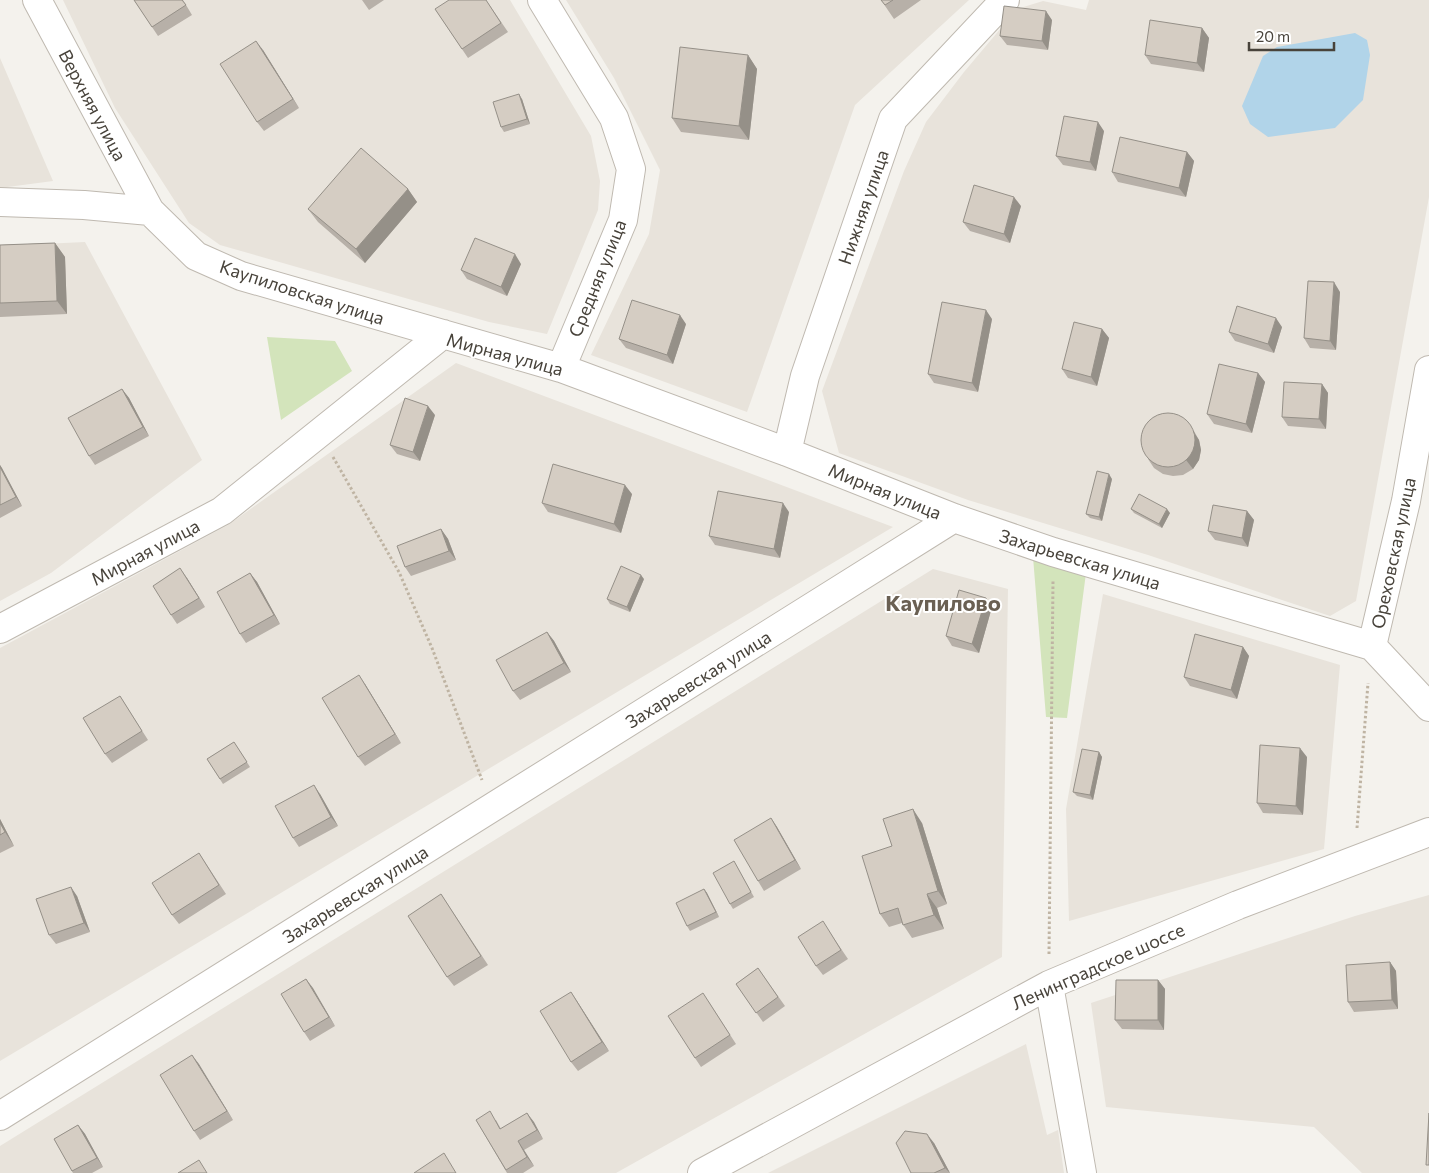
<svg xmlns="http://www.w3.org/2000/svg" width="1429" height="1173" viewBox="0 0 1429 1173" font-family="Commissioner,sans-serif">
  <rect width="100%" height="100%" fill="#f4f2ed"/>
  <path fill="#e8e3db" d="M63,0h447l81,136 9,45 -2,29 -51,124 -58,-12 -269,-77 -31,-22 -74,-115z
    M566,0h403l-114,105 -108,307 -156,-57 58,-121 11,-64 -46,-92z
    M1089,0h340v197l-73,404 -26,15 -182,-61 -180,-55 -129,-47 -17,-62 82,-220 22,-49 38,-50 53,-63 26,-8 43,9z
    M0,58l53,123 -53,7z
    M85,242l117,218 -151,113 -51,28v-355z
    M456,363l437,164 -893,534v-413l228,-123z
    M933,569l75,20 -6,368 -386,216h-616v-27z
    M1103,594l237,71 -16,184 -255,72 -3,-112z
    M1429,895v278h-67l-48,-46 -208,-20 -15,-104 264,-87z
    M1026,1044l21,91 11,-5 6,43h-296z"/>
  <path fill="#d3e4bb" d="M267,337l68,4 17,30 -71,49z
    M1033,557l53,16 -19,145 -21,-1z"/>
  <path fill="#b1d4e9" d="M1355,33l12,7 3,15 -7,45 -28,28 -67,9 -18,-13 -8,-18 21,-50 14,-9z"/>
  <g fill="none" stroke-linecap="round" stroke-linejoin="round">
    <defs>
      <path id="minor" d="M37,0l113,211
        M542,0l72,118 17,51 -8,51 -62,148
        M0,202l84,3 66,6 46,45 45,20 320,92 226,84 167,66 99,34 319,94 57,61
        M787,452l18,-76 88,-257 112,-119
        M0,629l222,-118 221,-177
        M1372,646l34,-145 23,-131
        M1049,985l33,188
        M0,1116l954,-598
        M702,1173l347,-188 189,-80 191,-73"/>
    </defs>
    <use href="#minor" stroke="#bfb9b0" stroke-width="30"/>
    <path stroke="#bfb4a3" stroke-width="3" stroke-dasharray="2.5 2.5" stroke-linecap="butt" d="M333,457l66,115 33,76 50,132
      M1357,828l11,-145
      M1049,954l4,-373"/>
    <use href="#minor" stroke="#fff" stroke-width="28"/>
  </g>
  <path fill="#b7b0a8" d="M134,0h49l9,15 -34,21z
    M362,0h22l-15,10z
    M486,0l22,32 -40,26 -33,-49z
    M881,0h40l-27,19z
    M1052,20l-4,30 -41,-5 -7,-9z
    M1202,28l7,10 -5,34 -53,-8 -6,-9z
    M263,50l36,58 -35,23 -7,-9z
    M748,55l9,14 -8,71 -68,-8 -9,-14z
    M522,99l8,25 -26,8 -3,-5z
    M1104,131l-8,40 -33,-6 -7,-9z
    M1187,152l7,9 -8,36 -68,-15 -6,-10z
    M408,189l9,13 -52,61 -47,-41 -10,-13z
    M1021,206l-11,37 -40,-12 -7,-9z
    M55,243l10,14 2,57 -67,3v-72z
    M521,264l-14,32 -40,-17 -6,-9z
    M1340,292l-4,58 -26,-2 -6,-10z
    M992,319l-14,73 -44,-9 -6,-9z
    M686,324l-13,40 -47,-16 -7,-9z
    M1282,327l-8,26 -39,-12 -6,-9z
    M1102,329l7,9 -12,48 -29,-8 -6,-9z
    M1258,373l7,9 -13,51 -38,-9 -7,-10z
    M1322,384l6,9 -2,36 -38,-3 -6,-9z
    M122,389l7,9 20,38 -54,29 -6,-9z
    M435,415l-15,46 -23,-7 -7,-9z
    M1194,431l5,9 2,10 -2,10 -6,9 -10,6 -10,1 -10,-2 -9,-6 -6,-9z
    M0,465l22,41 -22,12z
    M1112,479l-10,42 -12,-3 -4,-4z
    M632,494l-11,39 -73,-21 -6,-9z
    M1131,509l39,4 -8,15 -28,-15z
    M1247,511l7,9 -6,27 -33,-7 -7,-9z
    M789,512l-9,46 -65,-13 -6,-9z
    M441,529l7,10 8,21 -45,16 -6,-9z
    M250,573l7,9 23,42 -34,19 -6,-9z
    M187,578l18,29 -28,17 -6,-9z
    M644,579l-14,33 -20,-8 -3,-5z
    M986,598l6,9 -13,46 -27,-7 -6,-10z
    M547,632l7,9 17,31 -51,28 -7,-9z
    M1243,647l6,9 -12,43 -47,-13 -6,-9z
    M365,684l36,59 -36,23 -7,-9z
    M120,696l28,44 -36,23 -7,-9z
    M234,742l16,25 -27,17 -16,-25z
    M1099,752l3,5 -9,43 -16,-4 -4,-4z
    M1307,757l-4,58 -40,-2 -6,-10z
    M320,794l18,32 -39,21 -6,-9z
    M771,818l6,9 24,42 -37,22 -6,-10z
    M0,819l14,27 -14,7z
    M922,823l25,81 -10,4 7,21 -32,9 -10,-15 -13,4 -9,-13 12,-68z
    M199,853l27,41 -47,30 -7,-9z
    M734,861l20,36 -21,12 -3,-5z
    M704,889l3,4 12,24 -29,14 -3,-5z
    M441,894l47,71 -34,21 -7,-9z
    M77,896l13,36 -34,12 -7,-9z
    M829,931l19,28 -25,16 -7,-9z
    M1390,962l6,9 2,38 -44,3 -6,-10z
    M758,968l27,38 -22,16 -27,-38z
    M306,979l29,47 -25,15 -6,-9z
    M1158,980l7,9 -1,41 -42,-1 -7,-9z
    M571,992l38,59 -31,20 -7,-9z
    M709,1002l27,42 -35,23 -6,-9z
    M192,1055l41,65 -33,20 -6,-9z
    M527,1113l16,26 -19,11 10,16 -11,7h-16l-31,-53h20l5,9z
    M78,1125l7,9 18,33 -11,6h-19l-19,-34z
    M934,1143l16,30h-39z"/>
  <path fill="#959088" d="M1046,11l6,9 -4,30 -6,-9z
    M1202,28l7,10 -5,34 -7,-9z
    M256,41l7,9 36,58 -6,-9z
    M748,55l9,14 -8,71 -10,-14z
    M519,94l3,5 8,25 -3,-5z
    M1098,122l6,9 -8,40 -6,-9z
    M1187,152l7,9 -8,36 -7,-9z
    M408,189l9,13 -52,61 -9,-14z
    M1014,197l7,9 -11,37 -6,-9z
    M55,243l10,14 2,57 -10,-13z
    M515,254l6,10 -14,32 -6,-9z
    M1334,282l6,10 -4,58 -6,-9z
    M986,310l6,9 -14,73 -6,-9z
    M680,315l6,9 -13,40 -6,-9z
    M1276,318l6,9 -8,26 -6,-9z
    M1102,329l7,9 -12,48 -6,-9z
    M1258,373l7,9 -13,51 -6,-9z
    M1322,384l6,9 -2,36 -7,-10z
    M122,389l7,9 20,38 -6,-9z
    M428,406l7,9 -15,46 -7,-9z
    M1187,422l12,18 2,10 -2,10 -6,9 -7,-9z
    M0,465l2,3 20,38 -6,-9 -16,-30z
    M1109,474l3,5 -10,42 -3,-4z
    M625,485l7,9 -11,39 -7,-9z
    M783,503l6,9 -9,46 -6,-9z
    M1167,509l3,4 -8,15 -3,-4z
    M1247,511l7,9 -6,27 -6,-9z
    M441,529l7,10 8,21 -7,-9z
    M180,568l7,10 18,29 -6,-9z
    M250,573l7,9 23,42 -6,-9z
    M641,575l3,4 -14,33 -3,-5z
    M986,598l6,9 -13,46 -7,-9z
    M547,632l7,9 17,31 -7,-9z
    M1243,647l6,9 -12,43 -6,-9z
    M359,675l6,9 36,59 -6,-9z
    M1300,748l7,9 -4,58 -7,-9z
    M1099,752l3,5 -9,43 -3,-5z
    M314,785l6,9 18,32 -7,-9z
    M913,809l9,14 25,81 -9,-13z
    M771,818l6,9 24,42 -6,-9z
    M0,819l14,27 -9,-14 -5,-9z
    M71,887l6,9 13,36 -6,-9z
    M704,889l3,4 12,24 -3,-5z
    M927,894l10,14 7,21 -10,-14z
    M1390,962l6,9 2,38 -6,-9z
    M306,979l7,9 22,38 -6,-9z
    M1158,980l7,9 -1,41 -6,-10z
    M571,992l6,9 32,50 -7,-9z
    M192,1055l7,9 34,56 -6,-9z
    M527,1113l7,9 9,17 -6,-9z
    M78,1125l7,9 18,33 -6,-9z
    M927,1134l7,9 16,30 -5,-5z
    M518,1141l6,9 10,16 -7,-9z"/>
  <path fill="#d5cdc3" stroke="#959088" d="M134,0h48l4,5 -34,22z
    M449,0h37l15,23 -39,26 -27,-40z
    M881,0h12l-8,5z
    M1004,6l42,5 -4,30 -42,-5z
    M1150,20l52,8 -5,35 -52,-8z
    M256,41l37,58 -36,23 -37,-58z
    M680,47l68,8 -9,71 -67,-8z
    M519,94l8,25 -26,8 -8,-25z
    M1064,116l34,6 -8,40 -34,-6z
    M1120,137l67,15 -8,36 -67,-16z
    M361,148l47,41 -52,60 -48,-40z
    M974,185l40,12 -10,37 -41,-12z
    M475,238l40,16 -14,33 -40,-17z
    M55,243l2,58 -57,2v-58z
    M1308,281l26,1 -4,59 -26,-3z
    M632,300l48,15 -13,40 -48,-16z
    M942,302l44,8 -14,73 -44,-9z
    M1237,306l39,12 -8,26 -39,-12z
    M1074,322l28,7 -11,48 -29,-8z
    M1219,364l39,9 -12,51 -39,-10z
    M1284,382l38,2 -3,35 -37,-2z
    M122,389l21,38 -54,29 -21,-38z
    M405,398l23,8 -15,46 -23,-7z
    M1141 440a27 27 0 1 1 54 0a27 27 0 1 1-54 0Z
    M553,464l72,21 -11,39 -72,-21z
    M0,467l16,30 -16,8z
    M1097,471l12,3 -10,43 -13,-3z
    M718,491l65,12 -9,46 -65,-13z
    M1139,494l28,15 -8,15 -28,-15z
    M1213,505l34,6 -5,27 -34,-7z
    M441,529l8,22 -44,16 -8,-21z
    M621,566l20,9 -14,32 -20,-8z
    M180,568l19,30 -28,17 -18,-29z
    M250,573l24,42 -34,19 -23,-42z
    M959,590l27,8 -14,46 -26,-8z
    M547,632l17,31 -51,28 -17,-31z
    M1195,634l48,13 -12,43 -47,-13z
    M359,675l36,59 -37,23 -36,-59z
    M120,696l22,35 -37,23 -22,-36z
    M234,742l13,20 -27,17 -13,-20z
    M1260,745l40,3 -4,58 -39,-3z
    M1082,749l17,3 -9,43 -17,-3z
    M314,785l17,32 -38,21 -18,-32z
    M913,809l25,82 -11,3 7,21 -31,10 -5,-17 -18,6 -18,-58 30,-10 -9,-27z
    M771,818l24,42 -37,21 -24,-41z
    M0,823l5,9 -5,3z
    M199,853l20,32 -47,30 -20,-32z
    M734,861l17,31 -21,12 -17,-31z
    M71,887l13,36 -35,12 -13,-36z
    M704,889l12,23 -29,14 -11,-23z
    M441,894l40,62 -34,21 -39,-61z
    M823,921l18,29 -25,16 -18,-29z
    M1390,962l2,38 -44,2 -2,-37z
    M758,968l20,29 -22,16 -20,-29z
    M306,979l23,38 -25,15 -23,-38z
    M1116,980h42v40h-43z
    M571,992l31,50 -31,20 -31,-51z
    M703,993l27,42 -35,23 -27,-42z
    M192,1055l35,56 -33,20 -34,-56z
    M490,1111l10,18 27,-16 10,17 -19,11 9,16 -21,13 -30,-50z
    M1429,1113v52h-3z
    M78,1125l19,33 -25,13 -18,-32z
    M905,1131l22,3 18,34 -11,5h-23l-15,-30z
    M444,1153l12,20h-42z
    M199,1160l8,13h-29z"/>
  <g text-anchor="middle" dominant-baseline="central" stroke-width="4" stroke-linejoin="round" paint-order="stroke">
    <g font-size="18" fill="#48433b" stroke="#fff">
      <text transform="translate(93 105) rotate(62)">Верхняя улица</text>
      <text transform="translate(863 207) rotate(-71)">Нижняя улица</text>
      <text transform="translate(597 278) rotate(-68)">Средняя улица</text>
      <text transform="translate(302 292) rotate(18)">Каупиловская улица</text>
      <text transform="translate(505 354) rotate(15)">Мирная улица</text>
      <text transform="translate(885 491) rotate(22)">Мирная улица</text>
      <text transform="translate(145 552) rotate(-28)">Мирная улица</text>
      <text transform="translate(1393 553) rotate(-78)">Ореховская улица</text>
      <text transform="translate(1080 559) rotate(17)">Захарьевская улица</text>
      <text transform="translate(698 679) rotate(-32)">Захарьевская улица</text>
      <text transform="translate(355 894) rotate(-32)">Захарьевская улица</text>
      <text transform="translate(1098 966) rotate(-24)">Ленинградское шоссе</text>
    </g>
    <g font-size="22" font-weight="bold" fill="#6a6053" stroke="#fff">
      <text x="943" y="602">Каупилово</text>
    </g>
  </g>
  <path d="M1249 42v8h85v-8" fill="none" stroke="#48433b" stroke-width="2.5"/>
  <text x="1256" y="42" font-size="15" fill="#48433b" stroke="#ffffff" stroke-width="4" paint-order="stroke">20 m</text>
</svg>
